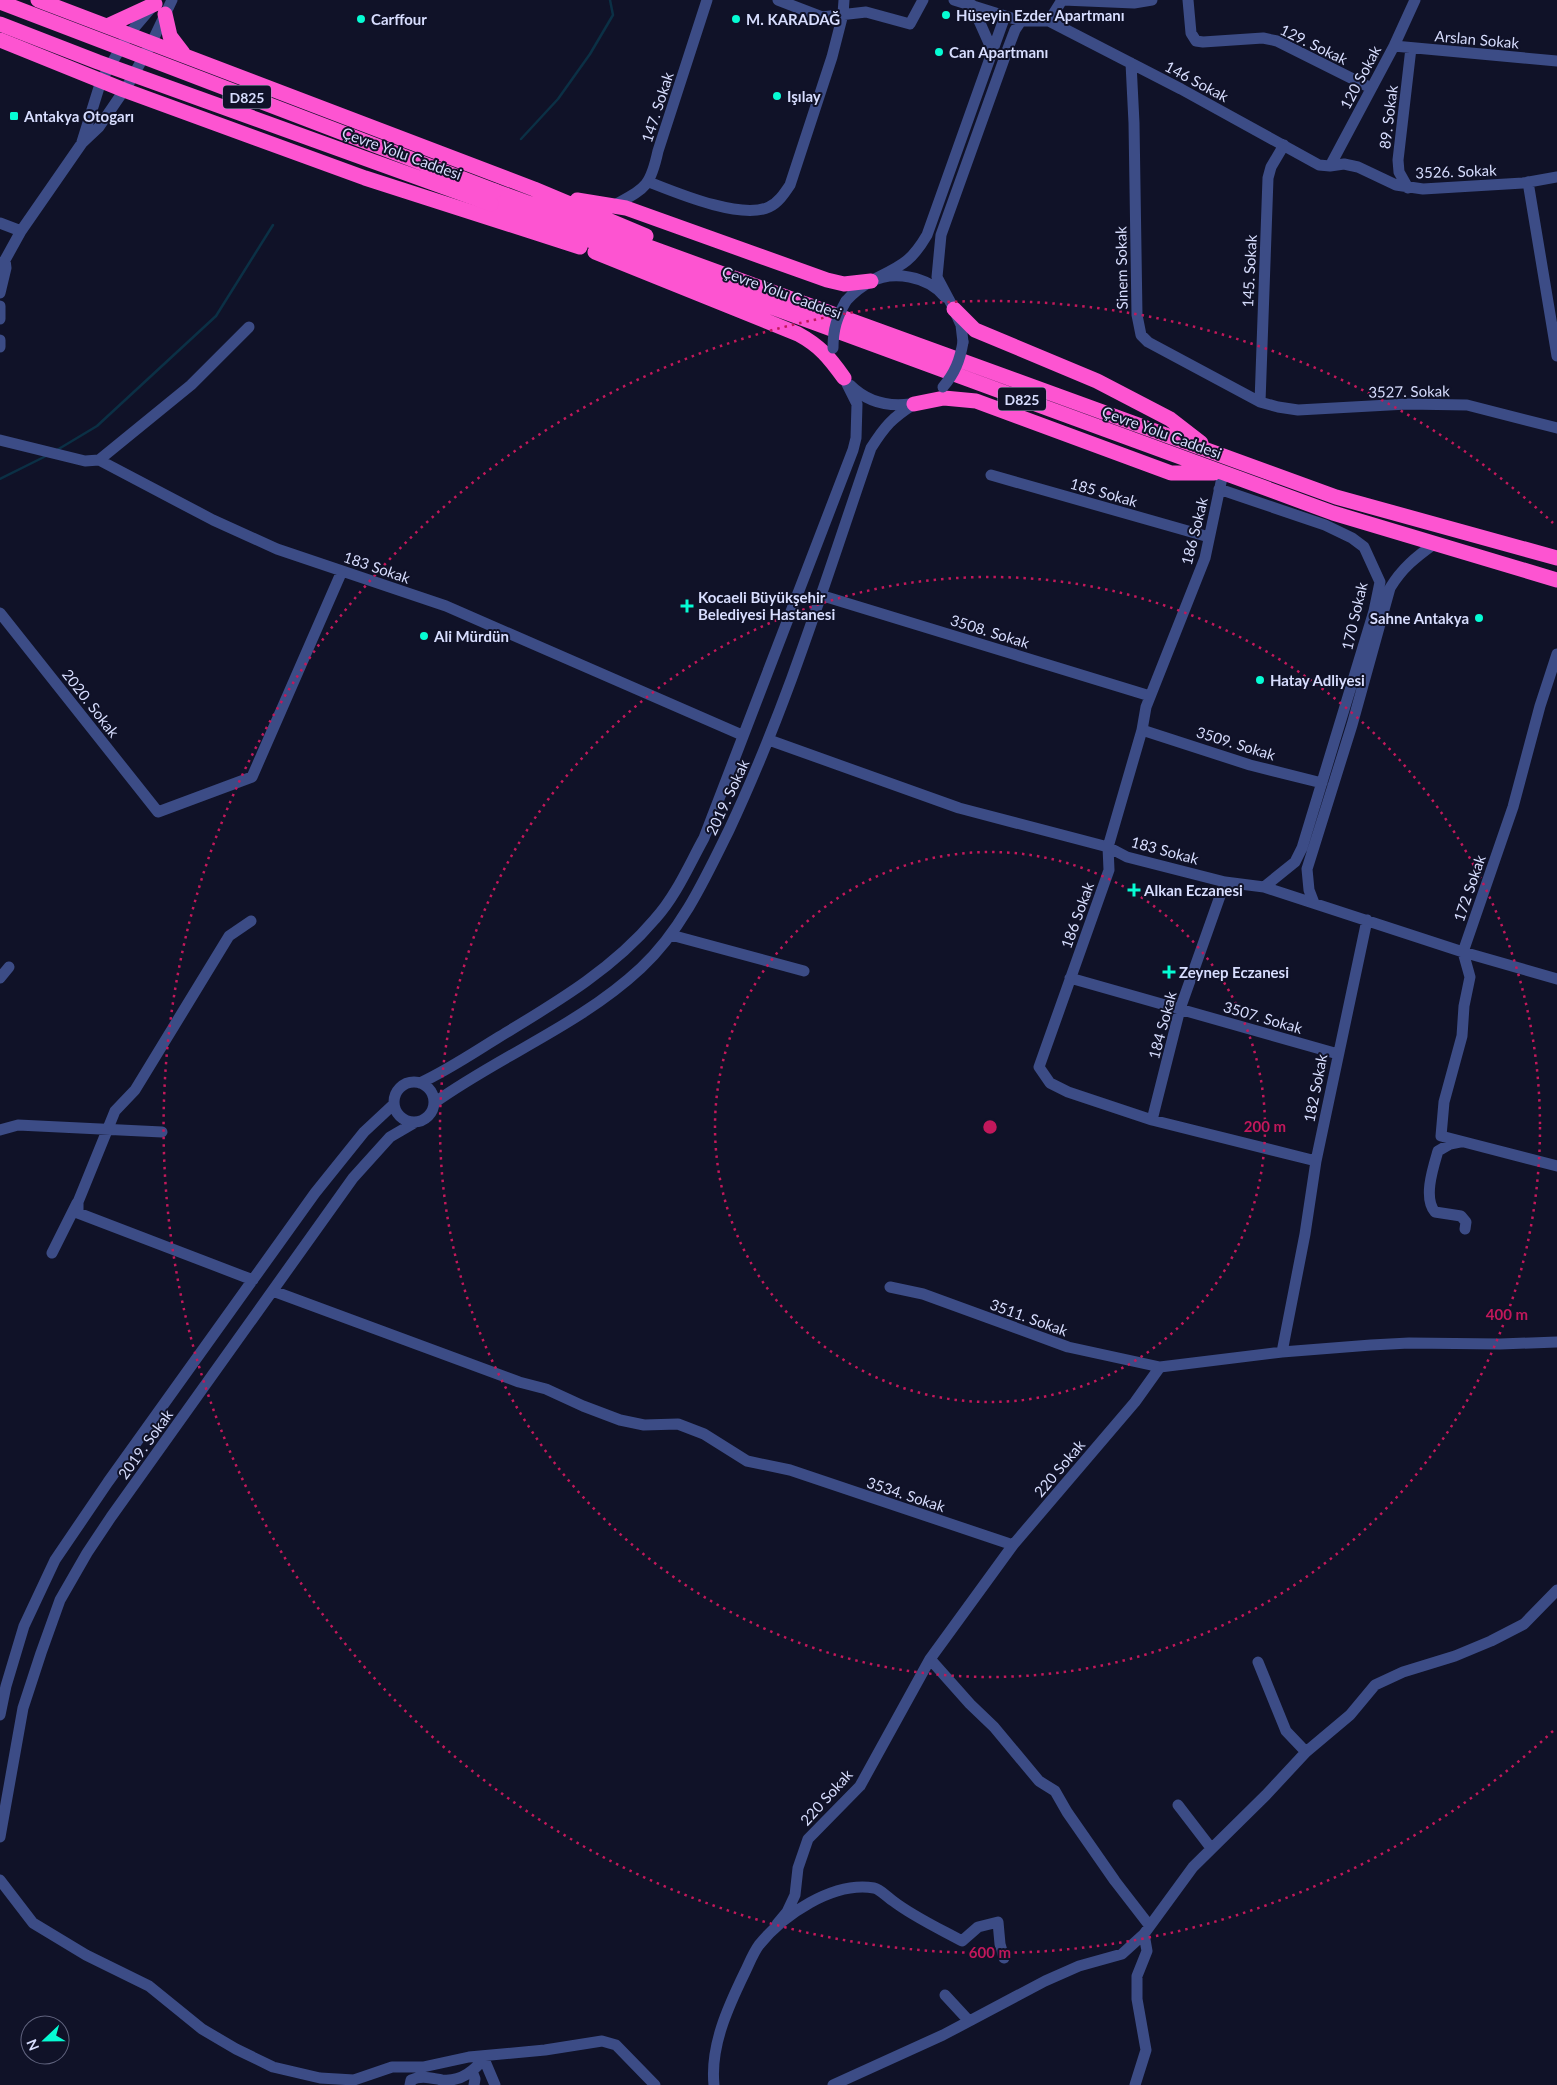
<svg xmlns="http://www.w3.org/2000/svg" width="1557" height="2085" viewBox="0 0 1557 2085" font-family="Lato,sans-serif">
  <rect width="100%" height="100%" fill="#101228"/>
  <g fill="none" stroke-linecap="round" stroke-linejoin="round">
    <path stroke="#0b3045" stroke-width="2.5" d="M521,139l37,-40 32,-45 23,-39 -3,-15
      M57,450l40,-24 119,-110 57,-91
      M0,479l46,-23"/>
    <path stroke="#3c4c86" stroke-width="11" d="M778,0l44,17 44,-5 44,12 13,-24
      M954,0l67,21h28l132,68 138,76 11,1 14,-2 14,3 38,18 27,4 100,-6 34,-6
      M1063,0l71,3 18,-3
      M1188,0l3,33 5,8 7,1 60,-4 14,3 94,47
      M972,5l20,45
      M1049,21l13,-21
      M1394,46l163,15
      M1131,63l3,60 3,192 4,20 7,7 112,60 18,5 20,3 109,-6 60,1 90,23
      M82,142l19,-61 28,-47 23,-27
      M1330,166l64,-120 21,-46
      M649,182c28,11 92,38 120,25 9,-4 15,-13 21,-22l42,-128 11,-43 1,-14
      M1528,182l29,174
      M1408,188l-9,-16 -1,-12 13,-112
      M613,206c32,-18 37,-18 45,-55l49,-151
      M0,223l21,8
      M0,264l5,-4 16,-29 61,-88 17,-16 30,-44 23,-41 20,-42
      M871,281c29,-15 39,-17 56,-46l78,-219
      M0,293l6,-25 -1,-8
      M846,301c7,-8 14,-14 24,-19 23,-12 58,-6 75,15
      M0,306v13
      M954,309l-17,-32 4,-42 66,-184 8,-21 6,-9
      M955,312l6,13 2,17
      M0,340v7
      M850,385c17,17 37,22 60,19
      M1260,402l8,-224 3,-11 13,-22
      M0,440l85,21 14,-1 114,60 64,29 169,57 296,129
      M99,460l92,-75 58,-58
      M1223,473l-18,85 -59,149 -4,23 -34,117 1,23 -70,197 11,16 18,9 84,28 164,41
      M991,475l218,62
      M1219,489l106,36 27,13 12,9 16,35 -6,29 -72,237 -7,14 -31,25
      M820,595l330,101
      M0,613l158,199 94,-35 90,-206
      M1557,654l-17,52 -27,101 -50,145 7,25 -6,29 -2,30 -18,66 -3,34 116,30
      M1142,730l108,35 72,18
      M769,740l190,68 149,39 19,10 98,25 39,5 199,65 94,27
      M1314,903l-5,-13 -2,-21 45,-144 38,-137c12,-20 26,-31 44,-44
      M251,921l-22,15 -94,154 -20,21 -37,91v11l175,67
      M671,935l133,36
      M0,978l9,-11
      M1070,978l268,76
      M394 1102a20 20 0 1 1 40 0a20 20 0 1 1-40 0Z
      M420,1083c28,-13 53,-30 79,-46 56,-34 113,-67 156,-118 21,-23 34,-54 49,-81l149,-388 3,-12 1,-34 -13,-26
      M434,1103c67,-48 146,-78 207,-135 40,-37 64,-89 88,-138 58,-123 98,-254 142,-382 14,-22 21,-30 43,-44
      M1152,1120l28,-111 45,-127
      M0,1130l18,-5 144,7
      M1460,1142l-10,2 -12,7c-5,17 -15,47 -3,61l26,4 5,6 -1,7
      M52,1253l25,-50
      M890,1287l33,7 145,53 92,20 122,-15 89,-7 38,-2 91,1 57,-2
      M273,1291l246,91 27,7 37,17 37,14 24,5 34,-1 26,10 43,27 43,9 223,75
      M1282,1352l23,-118 11,-73 51,-241
      M930,1659l40,45 24,23 45,54 16,10 12,21 48,69 34,44
      M1258,1662l28,69 20,21
      M0,1715l6,-29 18,-60 31,-66 53,-78 207,-289 49,-61 30,-28
      M1178,1805l33,43
      M0,1837l23,-129 18,-55 19,-53 27,-47 24,-36 242,-339 37,-41 24,-14
      M0,1880l33,43 53,32 63,31 53,43 34,20 37,18 47,11 34,2 38,-13h31l46,-10 76,-7 57,-9 14,4 39,40
      M777,1924l10,-12 8,-17 3,-27 10,-29 52,-53 70,-127 83,-114 122,-143 25,-35
      M945,1995l24,26
      M484,2059l11,26
      M472,2071l3,8 -1,6
      M410,2085l1,-5c11,-5 19,-2 31,0 20,2 33,-10 44,-24
      M714,2085c-4,-39 14,-78 31,-113 4,-8 8,-19 14,-27 24,-30 74,-64 115,-57 6,1 13,9 19,13 21,16 45,27 69,40l16,-14 20,-5 2,22 4,14
      M833,2085l110,-50 102,-54 34,-15 43,-12 22,-20 49,-67 73,-72 40,-43 44,-37 25,-30 28,-13 52,-16 36,-15 33,-17 33,-34
      M1135,2085l11,-35 -9,-51v-23l10,-25 -3,-17"/>
    <path stroke="#fd54d1" stroke-width="15" d="M38,0l496,189 112,47
      M165,14l5,22 13,17
      M107,26l48,-22
      M0,40l124,50 241,88 215,69
      M495,191l841,306 221,61
      M577,200l49,8 201,72 17,4 27,-3
      M491,204l842,309 224,67
      M595,252l203,82c22,12 31,23 46,44
      M954,309l21,21 122,51 73,38 31,24
      M914,404l30,-6 32,3 195,72h43"/>
    <path stroke="#3c4c86" stroke-width="11" d="M833,348c0,-19 4,-31 13,-47
      M943,387c12,-14 17,-27 20,-45"/>
    <path stroke="#fd54d1" stroke-width="15" d="M0,2l495,189
      M0,24l98,38 393,142"/>
  </g>
  <g fill="none" stroke="#c2185b" stroke-width="2.5" stroke-dasharray="2.5 5">
    <circle cx="990" cy="1127" r="275"/>
    <circle cx="990" cy="1127" r="550"/>
    <path d="M1553 1731A826 826 0 1 1 1553 523"/>
  </g>
  <g fill="#06fcd4" stroke="#101228" stroke-width="2">
    <circle cx="946" cy="15" r="5"/>
    <circle cx="361" cy="19" r="5"/>
    <circle cx="736" cy="19" r="5"/>
    <circle cx="939" cy="52" r="5"/>
    <circle cx="777" cy="96" r="5"/>
    <rect x="9" y="111" width="10" height="10" rx="2.5"/>
    <path d="M684.5 598.5h5v5h5v5h-5v5h-5v-5h-5v-5h5z"/>
    <circle cx="1479" cy="618" r="5"/>
    <circle cx="424" cy="636" r="5"/>
    <circle cx="1260" cy="680" r="5"/>
    <path d="M1131.5 882.5h5v5h5v5h-5v5h-5v-5h-5v-5h5z"/>
    <path d="M1166.5 964.5h5v5h5v5h-5v5h-5v-5h-5v-5h5z"/>
  </g>
  <g text-anchor="middle" dominant-baseline="central" stroke-width="4" stroke-linejoin="round" paint-order="stroke">
    <g fill="#101228" stroke="#9ba0be" stroke-width="1">
      <rect x="223" y="85.5" width="48" height="23" rx="4"/>
      <rect x="998" y="387.5" width="48" height="23" rx="4"/>
    </g>
    <g font-size="14" font-weight="bold" fill="#d7ddfe">
      <text x="247" y="97">D825</text>
      <text x="1022" y="399">D825</text>
    </g>
    <g font-size="15" font-weight="bold" fill="#d7ddfe" stroke="#101228" text-anchor="start">
      <text x="956" y="15">Hüseyin Ezder Apartmanı</text>
      <text x="371" y="19">Carffour</text>
      <text x="746" y="19">M. KARADAĞ</text>
      <text x="949" y="52">Can Apartmanı</text>
      <text x="787" y="96">Işılay</text>
      <text x="24" y="116">Antakya Otogarı</text>
      <text x="698" y="597">Kocaeli Büyükşehir<tspan x="698" dy="17">Belediyesi Hastanesi</tspan></text>
      <text x="1469" y="618" text-anchor="end">Sahne Antakya</text>
      <text x="434" y="636">Ali Mürdün</text>
      <text x="1270" y="680">Hatay Adliyesi</text>
      <text x="1144" y="890">Alkan Eczanesi</text>
      <text x="1179" y="972">Zeynep Eczanesi</text>
    </g>
    <g font-size="15" fill="#d7ddfe" stroke="#101228">
      <text transform="translate(1477 39) rotate(5)">Arslan Sokak</text>
      <text transform="translate(1314 44) rotate(26)">129. Sokak</text>
      <text transform="translate(1360 77) rotate(-62)">120 Sokak</text>
      <text transform="translate(1197 81) rotate(28)">146 Sokak</text>
      <text transform="translate(657 107) rotate(-72)">147. Sokak</text>
      <text transform="translate(1388 117) rotate(-83)">89. Sokak</text>
      <text transform="translate(402 153) rotate(20)">Çevre Yolu Caddesi</text>
      <text transform="translate(1456 171) rotate(-2)">3526. Sokak</text>
      <text transform="translate(1121 268) rotate(-91)">Sinem Sokak</text>
      <text transform="translate(1249 271) rotate(-87)">145. Sokak</text>
      <text transform="translate(782 292) rotate(20)">Çevre Yolu Caddesi</text>
      <text transform="translate(1409 391) rotate(-1)">3527. Sokak</text>
      <text transform="translate(1162 432) rotate(20)">Çevre Yolu Caddesi</text>
      <text transform="translate(1104 492) rotate(16)">185 Sokak</text>
      <text transform="translate(1194 531) rotate(-76)">186 Sokak</text>
      <text transform="translate(377 567) rotate(19)">183 Sokak</text>
      <text transform="translate(1354 616) rotate(-77)">170 Sokak</text>
      <text transform="translate(990 631) rotate(17)">3508. Sokak</text>
      <text transform="translate(91 703) rotate(52)">2020. Sokak</text>
      <text transform="translate(1236 743) rotate(17)">3509. Sokak</text>
      <text transform="translate(727 797) rotate(-65)">2019. Sokak</text>
      <text transform="translate(1165 850) rotate(15)">183 Sokak</text>
      <text transform="translate(1469 888) rotate(-71)">172 Sokak</text>
      <text transform="translate(1077 915) rotate(-70)">186 Sokak</text>
      <text transform="translate(1263 1017) rotate(16)">3507. Sokak</text>
      <text transform="translate(1162 1025) rotate(-75)">184 Sokak</text>
      <text transform="translate(1315 1088) rotate(-79)">182 Sokak</text>
      <text transform="translate(1029 1317) rotate(20)">3511. Sokak</text>
      <text transform="translate(145 1444) rotate(-54)">2019. Sokak</text>
      <text transform="translate(1059 1468) rotate(-50)">220 Sokak</text>
      <text transform="translate(906 1494) rotate(18)">3534. Sokak</text>
      <text transform="translate(826 1797) rotate(-48)">220 Sokak</text>
    </g>
  </g>
  <circle cx="990" cy="1127" r="8" fill="#c2185b" stroke="#101228" stroke-width="2.5"/>
  <g font-size="15" text-anchor="middle" font-weight="bold" fill="#c2185b" stroke="#101228" stroke-width="4" stroke-linejoin="round" paint-order="stroke">
    <text x="1265" y="1132">200 m</text>
    <text x="1507" y="1320">400 m</text>
    <text x="990" y="1958">600 m</text>
  </g>
  <g transform="translate(45 2040) rotate(248)"><circle r="24" fill="#101228" stroke="#60637e"/>
  <path d="M0-4L9 19L0 12L-9 19Z" fill="#06fcd4"/>
  <text y="-8" font-size="14" font-weight="bold" text-anchor="middle" fill="#d7ddfe">N</text>
  </g>
</svg>
